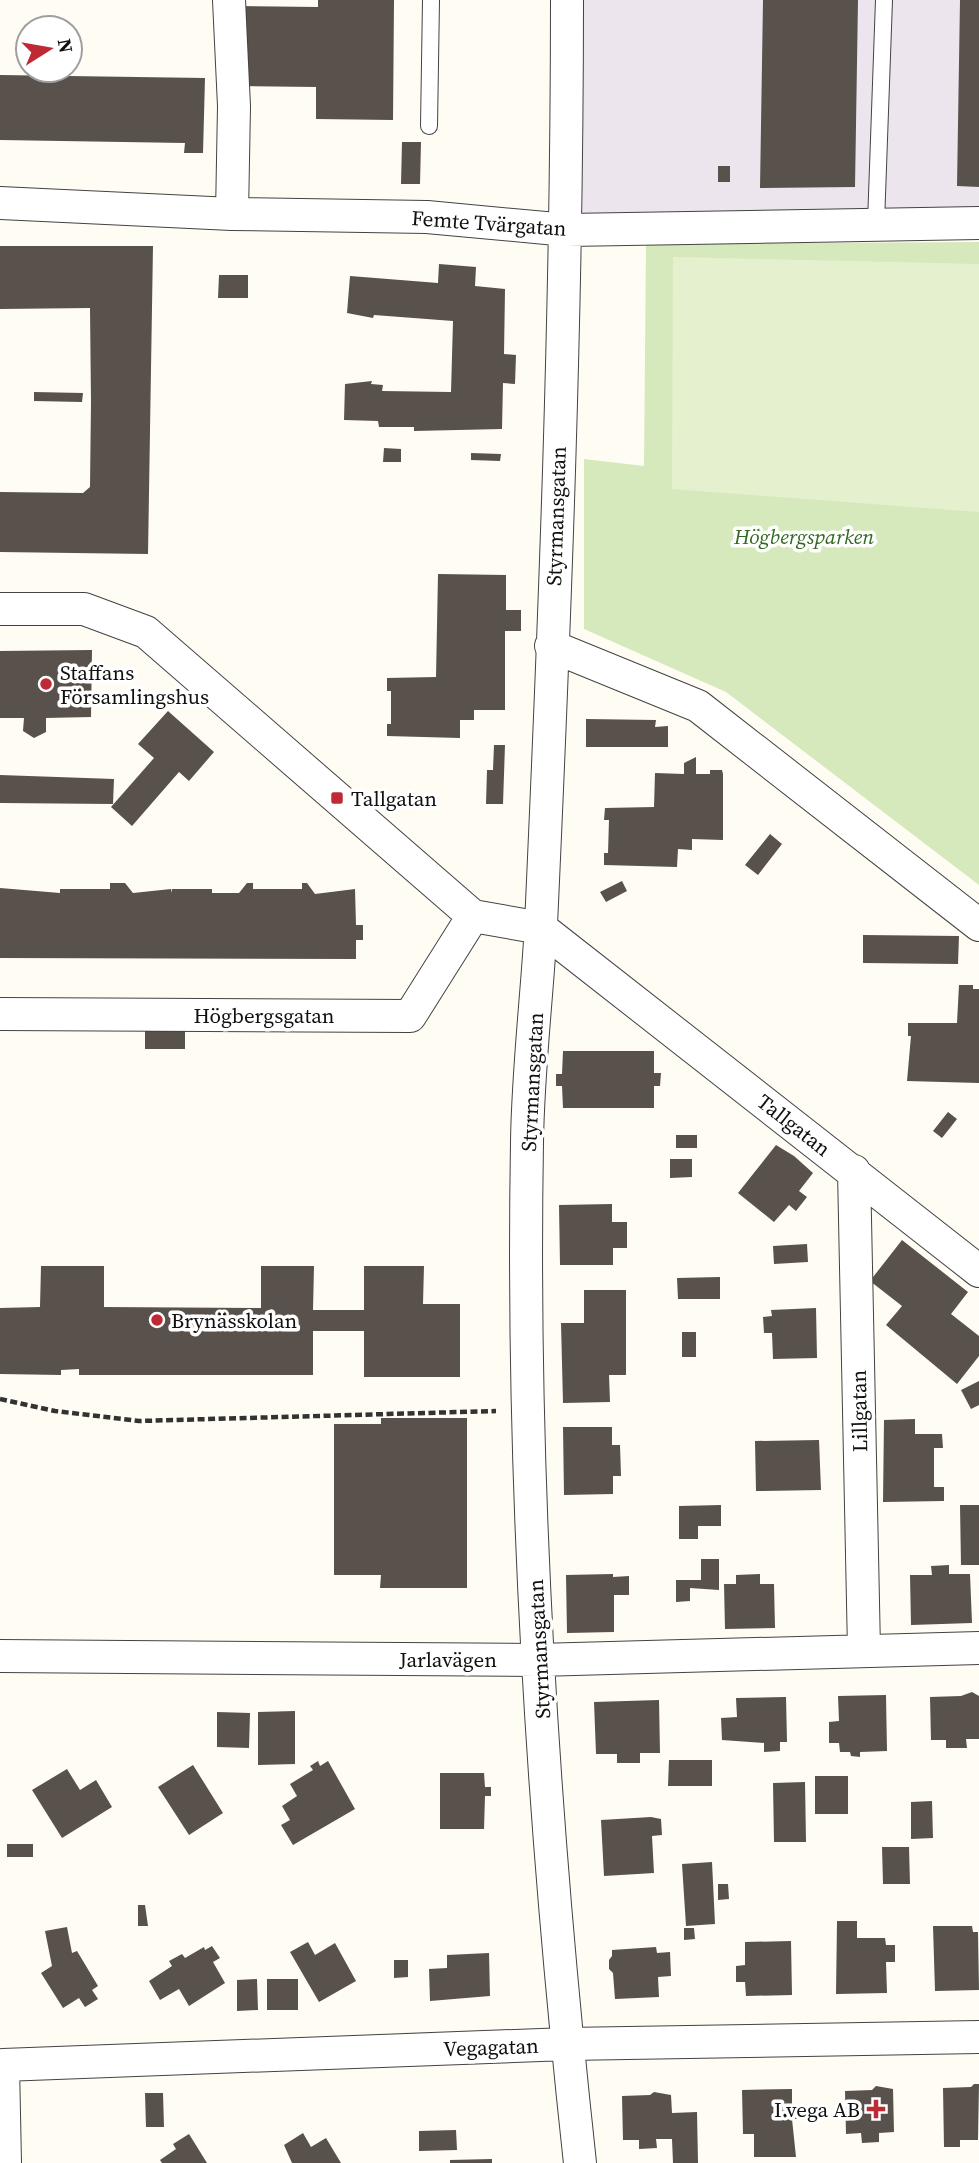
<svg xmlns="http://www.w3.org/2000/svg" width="979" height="2163" viewBox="0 0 979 2163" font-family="'Source Serif 4',serif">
  <rect width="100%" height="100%" fill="#fffcf3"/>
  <path fill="#ede5ee" d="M580,0h399v233l-400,-15z"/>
  <path fill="#d5e9bc" d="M979,242v643l-253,-193 -142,-63v-170l60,7 2,-222z"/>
  <path fill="#e5f1ce" d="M673,257l306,7v248l-307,-23z"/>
  <path fill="#58514c" d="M318,0h76l-1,120 -77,-1v-32l-81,-1 1,-80 82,1z
    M763,0h95l-3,187 -95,1z
    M960,0h19v187l-22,-1z
    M0,75l205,3 -2,75h-19l1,-10 -185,-3z
    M402,142h19l-1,42h-19z
    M718,166h12v16h-12z
    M0,246h153l-5,308 -148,-2v-60l83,1 7,-6 1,-85 -1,-94 -90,1z
    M439,264l37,3 -1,19 30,3 -1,65 12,1 -1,29 -12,-1 -1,46 -88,2v-4h-35l-1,-6 -34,-1 1,-36 27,-3 -1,3 12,1 -1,6 69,1 2,-71 -79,-6 -1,3 -26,-5 3,-37 88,7z
    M219,275h29v23h-30z
    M34,392l49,1 -1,9 -48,-1z
    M384,448l17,1v13h-18z
    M471,453l30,1 -1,7 -29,-1z
    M438,574l68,1v35h15v21h-16v79h-31v10h-14v18l-73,-2v-12h4v-33h-4v-13l49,-1z
    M92,650l-1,67 -45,1v14l-12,6 -11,-7 1,-13h-24v-67z
    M168,711l46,41 -25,29 -10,-9 -47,54 -21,-19 43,-49 -16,-14z
    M586,719l70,1 -1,7 13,-1v21h-82z
    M494,745h11l-2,59h-17l1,-34h6z
    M696,757v17h14v-4h12l1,4v66l-31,-1v11l-14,-1 -1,18 -73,-2v-12h4l1,-33h-5l1,-12 49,-1 1,-34 29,1v-11z
    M0,775l114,4 -1,25 -113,-1z
    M770,834l12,10 -24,31 -13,-10z
    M622,881l5,10 -21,11 -6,-10z
    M110,883h15l8,10 38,-4v4l1,-4h40v4h27l8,-10h6v6h49v-6h5l8,11 40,-5 1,36h7v15h-7v19l-356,-1v-70l60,5v-4h50z
    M863,935l96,1 -1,28 -95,-1z
    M959,985h14v4h6v94l-72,-2 4,-45h-3v-13h49z
    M145,1024h40v25h-40z
    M563,1051h91v22h7l-1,13h-6v22h-91l-1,-22h-6v-12h6z
    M948,1112l9,7 -15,19 -9,-7z
    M676,1135h21v13h-21z
    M776,1145l18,11 19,17 -14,18 8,6 -11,14 -7,-6 -15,17 -36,-29z
    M670,1159h22v18l-22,1z
    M612,1204v18h15v26h-14v17h-53l-1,-60z
    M902,1240l66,52 -17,22 28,22v20l-22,28 -71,-59 16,-19 -32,-25z
    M807,1244l1,18 -34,2 -1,-18z
    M41,1266h63v41l157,1v-42h53l-1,44h51v-44h60l-1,38h37v73h-96v-46h-51v44h-234v-6l-18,1v5l-61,-1v-66l40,-1z
    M720,1277v22h-42l-1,-21z
    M584,1290h42v85h-17l1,27 -47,1 -2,-80h23z
    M816,1308l1,50 -44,1 -1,-26h-8l-1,-16 9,-1 -1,-6z
    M682,1332h14v25h-14z
    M979,1381v24l-8,4 -10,-19z
    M381,1418h86v170h-87l1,-13h-47v-151h47z
    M915,1419v15h27l1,14h-9v39h10v14l-61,1 1,-82z
    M563,1427h49v18h8l1,31h-8v18l-49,1z
    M819,1440l2,50 -65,1 -1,-50z
    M721,1505v21h-23v13h-19v-33z
    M960,1505h19v60h-18z
    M701,1559h18v31l-29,-2v13l-14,1v-22h25z
    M949,1565v9h21l2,49 -61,2 -1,-50h22l-1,-9z
    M613,1574v3l16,-1v19h-15v37l-47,1 -1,-58z
    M760,1574v10h14l1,44 -50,1 -1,-45h12v-9z
    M972,1692l7,4v43h-13l1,9h-21v-8h-15l-1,-43 31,-1z
    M886,1695l1,56 -27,1v5l-9,-1 -1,-4h-10l-1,-9h-10v-21l10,-1 -1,-25z
    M786,1697l1,45h-7v9l-16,1v-9l-42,-3 -1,-22 16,-1 -1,-19z
    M659,1700l1,53h-20v10h-23v-9h-21l-2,-52z
    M295,1711v53l-37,1v-53z
    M217,1712l33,1 -1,35 -32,-1z
    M669,1760h43v26h-44z
    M318,1761l2,5 8,-5 27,48 -62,36 -12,-20 9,-5 -8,-14 15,-10 -7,-12 23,-14 -3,-4z
    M193,1765l30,48 -34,22 -31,-48z
    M67,1769l13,21 16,-10 16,27 -50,31 -30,-48z
    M440,1773h44l1,14h6v9h-6l-1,33h-44z
    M815,1776h33v38h-33z
    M805,1782l1,60h-32l-1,-59z
    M932,1801l1,37 -22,1v-37z
    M651,1817l10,2 1,16 -10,1 2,37 -50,3 -3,-56z
    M7,1844h26v13h-26z
    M882,1847h27l1,37h-27z
    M712,1862l3,62 -29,2 -4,-62z
    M718,1884h10l1,15 -11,1z
    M138,1905h7l3,21h-10z
    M837,1921h20v17h28l1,7h9v17h-9l1,31 -51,1z
    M933,1926h39l1,6h5l1,58 -44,1z
    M67,1927l5,26 5,-2 21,35 -6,4 6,9 -13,8 -6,-9 -16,10 -22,-35 11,-7 -7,-35z
    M684,1928h10l1,11 -11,1z
    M791,1941l1,54 -46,1 -1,-14h-9v-16l9,-1v-23z
    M308,1942l7,13 20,-12 21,38 -37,21 -29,-50z
    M212,1946l8,12 -7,4 12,21 -36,23 -10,-17 -19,11 -11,-19 23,-15 -3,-5 13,-7 3,4 19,-11 1,3z
    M656,1947l1,6 13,-1 1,24 -13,1 1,20 -44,2 -2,-26 -4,-4v-9l3,-4v-6z
    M489,1953l1,43 -60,5 -1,-32 18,-1v-13z
    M394,1960h14v17l-14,1z
    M257,1979l1,31 -21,1v-31z
    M267,1979h31v31h-31z
    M974,2084h5l-1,56h-18v7h-16l-1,-59 28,-1z
    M876,2086l17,3 1,43 -15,1v9l-17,1 -1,-10 -15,1 -1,-43 27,-1z
    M792,2089v22h7v8h-7l4,38h-42v-23h-11l-1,-44z
    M654,2092l17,3 1,18 25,-1 1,51h-25l-1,-24h-16l1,9 -18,1v-9h-16l-1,-44 28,-1z
    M145,2093h18l1,34h-18z
    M456,2130l1,20 -38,1v-20z
    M303,2133l8,14 15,-9 15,25h-49l-8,-18z
    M189,2134l18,29h-45l-2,-3 16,-11 -3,-5z
    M492,2159v4h-42v-3z"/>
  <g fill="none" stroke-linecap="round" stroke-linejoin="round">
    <defs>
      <path id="lane" d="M429,126l2,-126
        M876,223l8,-223"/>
      <path id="street" d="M229,0l5,106 -2,108
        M567,0c0,308 -12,617 -26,925 -4,72 -13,144 -14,217 -6,340 16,683 53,1021
        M0,203l232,11 195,3 140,13 412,-7
        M0,609h84l62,23 327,284 68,12 438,343
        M551,646l147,60 281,219
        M0,1014l410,2 63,-100
        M854,1171l10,479
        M0,1656l538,4 441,-12
        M5,2163l-2,-98 564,-21 412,-7"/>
    </defs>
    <use href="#lane" stroke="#434343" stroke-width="18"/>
    <use href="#street" stroke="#434343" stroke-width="34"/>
    <path stroke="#323232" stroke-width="4.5" stroke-dasharray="7 3.5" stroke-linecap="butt" d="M0,1399l55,12 84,10 357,-10"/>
    <use href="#lane" stroke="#fff" stroke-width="16"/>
    <use href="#street" stroke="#fff" stroke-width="32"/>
  </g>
  <g fill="#be2934" stroke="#fff" stroke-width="2.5">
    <circle cx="46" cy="684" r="7"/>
    <rect x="330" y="791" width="14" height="14" rx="3.5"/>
    <circle cx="157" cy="1320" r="7"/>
    <path d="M872.5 2098.5h7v7h7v7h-7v7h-7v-7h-7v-7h7z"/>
  </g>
  <g text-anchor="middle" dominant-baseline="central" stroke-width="7" stroke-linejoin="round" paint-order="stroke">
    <g font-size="21" fill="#101010" stroke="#fff">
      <text transform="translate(489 223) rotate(4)">Femte Tvärgatan</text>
      <text transform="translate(556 516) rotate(-88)">Styrmansgatan</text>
      <text x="264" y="1015">Högbergsgatan</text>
      <text transform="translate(532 1082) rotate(-87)">Styrmansgatan</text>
      <text transform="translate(794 1125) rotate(38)">Tallgatan</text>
      <text transform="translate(859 1411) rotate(-91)">Lillgatan</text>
      <text transform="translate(539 1649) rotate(-93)">Styrmansgatan</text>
      <text x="448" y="1659">Jarlavägen</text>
      <text transform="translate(491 2047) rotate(-2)">Vegagatan</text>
    </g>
    <g font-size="21" font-style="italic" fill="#316720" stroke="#fff">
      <text x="804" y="536">Högbergsparken</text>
    </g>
    <g font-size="21" fill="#101010" stroke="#fff" text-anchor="start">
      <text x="60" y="672">Staffans<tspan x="60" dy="24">Församlingshus</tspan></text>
      <text x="351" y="798">Tallgatan</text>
      <text x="171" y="1320">Brynässkolan</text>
      <text x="860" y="2109" text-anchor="end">I.vega AB</text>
    </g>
  </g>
  <g transform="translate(49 49) rotate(79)"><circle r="33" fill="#ffffff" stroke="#9f9f9f" stroke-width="2"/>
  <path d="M0-5L12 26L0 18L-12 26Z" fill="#be2934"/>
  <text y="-10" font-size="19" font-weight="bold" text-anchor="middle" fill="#101010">N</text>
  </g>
</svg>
